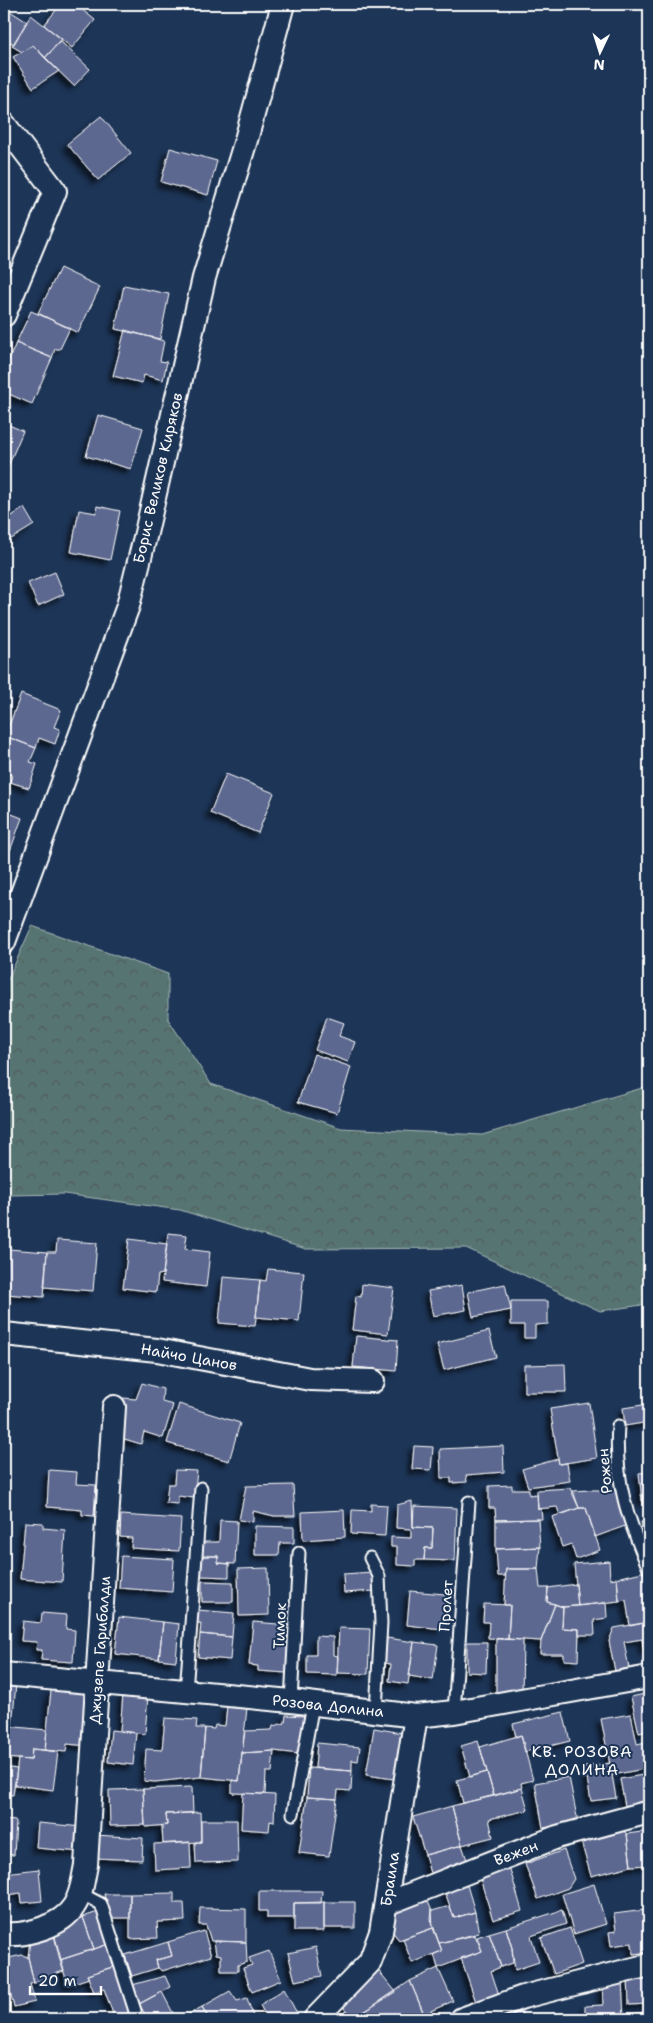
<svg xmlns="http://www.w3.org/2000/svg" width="653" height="2023" viewBox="0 0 653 2023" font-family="'Shantell Sans',sans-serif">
  <defs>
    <pattern id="forest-crowns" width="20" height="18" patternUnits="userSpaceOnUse" patternTransform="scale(1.25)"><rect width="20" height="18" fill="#567472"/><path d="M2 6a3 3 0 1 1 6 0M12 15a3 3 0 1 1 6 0" fill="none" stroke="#505c5b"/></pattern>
    <filter id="shadow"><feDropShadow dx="-4.5" dy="4.5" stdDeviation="2.5" flood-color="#0009"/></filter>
  </defs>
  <rect width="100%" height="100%" fill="#1d3557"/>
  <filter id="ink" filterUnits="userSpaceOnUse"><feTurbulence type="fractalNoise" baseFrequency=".02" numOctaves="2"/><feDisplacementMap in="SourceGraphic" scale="10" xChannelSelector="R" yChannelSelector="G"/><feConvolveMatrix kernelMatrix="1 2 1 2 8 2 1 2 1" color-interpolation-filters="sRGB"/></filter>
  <g filter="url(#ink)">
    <path fill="url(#forest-crowns)" stroke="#aabab8" d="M32,926l136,48v45l43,65 130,44 141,7 167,-49v218l-49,7 -134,-63 -160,1 -126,-39 -116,-16 -54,1 -6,-4v-203z"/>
    <path fill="#5d6890" stroke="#fff" filter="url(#shadow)" d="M61,4h14l20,16 -23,28 -28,-23z
      M4,7l23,15 -13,22 -10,-5z
      M31,15l31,24 -17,19 -12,-13 -11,7 -10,-6z
      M60,41l30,28 -16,17 -29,-28z
      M33,45l26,26 -26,17 -20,-31z
      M101,116l30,37 -33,27 -31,-36z
      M170,148l47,13 -9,34 -47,-13z
      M60,268l40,19 -22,46 -40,-20z
      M124,285l45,9 -9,45 -45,-10z
      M31,311l39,17 -10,21h-5l-3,9 -36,-15z
      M125,330l39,11 -4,20 7,1 -4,18 -19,-5 -2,8 -29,-7z
      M16,343l36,15 -20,46 -28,-12v-21z
      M98,415l45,13 -12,41 -45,-13z
      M4,423l19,8 -17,40 -2,-2z
      M97,506l23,5 -10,49 -39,-8 8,-42 17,3z
      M24,508l10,17 -26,16 -4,-6v-14z
      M55,572l9,22 -26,12 -10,-23z
      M21,694l40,16 -7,17 6,2 -5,15 -16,-6 -3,10 -31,-12z
      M5,736l31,12 -6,14 7,2 -8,24 -19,-6 2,-7 -8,-3z
      M226,774l48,19 -16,40 -48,-20z
      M4,811l18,7 -12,33 -6,-1z
      M327,1017l17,6 -5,13 16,6 -7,20 -33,-12z
      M314,1054l37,13 -14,46 -39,-11z
      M168,1233l19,2 -2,14 25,3 -4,35 -44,-5z
      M129,1239l38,5 -4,30 -5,1 -2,17 -33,-4z
      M57,1240l40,3 -4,48 -49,-4 3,-35h9z
      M8,1249l39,3 -3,45 -39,-3z
      M268,1269l36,3 -5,49 -43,-4 4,-37 6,1z
      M223,1277l37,3 -5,46 -36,-3z
      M362,1284l32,4 -6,46 -36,-4 4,-34 5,1z
      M505,1284l6,26 -38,7 -5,-25z
      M462,1285l4,25 -33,6 -5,-25z
      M511,1301h37v23l-13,1v13h-11v-13h-13z
      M489,1331l7,26 -52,13 -7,-26z
      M356,1336l42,4 -2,31 -43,-4z
      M565,1364l1,28h-42v-27z
      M142,1383l21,6 -1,13 11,3 -10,33 -19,-6 -3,12 -20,-6 2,-40 13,1z
      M589,1403l8,55 -38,6 -9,-55z
      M179,1404l61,19 -11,38 -62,-18z
      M649,1404v18l-24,4 -2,-18z
      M414,1446l19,1 -2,23 -19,-1z
      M503,1446l1,26 -38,3 1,7 -16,1v-5h-10l-1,-29z
      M558,1459l1,5 8,-1 3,18 -42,6 -6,-18z
      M49,1470l28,2 -1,12 20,1 -2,31 -12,-1v-5l-35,-3z
      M175,1470l22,1 -3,27 -16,-2v8l-12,-1 2,-19h6z
      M649,1472v29h-7l-3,-28z
      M293,1485l2,31h-21l-21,-5v11l-14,-2 7,-34z
      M512,1485v4h17v6l8,-1 1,15h3l1,10 -46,1 -1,-12h-6v-22z
      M570,1488l9,20 -19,7 -3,-8 -19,2 -1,-19z
      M590,1490h25l10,36 -30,11 -9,-29h-7l-6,-17z
      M412,1501l1,26 20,1 -1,20h-7l-1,12h-9v6l-18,-1v-18h-6v-10l20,1v-9l-15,-1 1,-23z
      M371,1504l16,1 -2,31 -34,-2 1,-24 19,1z
      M414,1506l43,2 -2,53 -31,-1 1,-12h7l1,-20 -20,-1z
      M579,1508h7l14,42 -24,9 -5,-15 -9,3 -10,-30z
      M344,1510l1,27 -42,3 -1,-28z
      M121,1515l60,4 -2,32 -48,-3 1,-10 -12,-1z
      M538,1519l2,28 -44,2v-29z
      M220,1520l17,1 -2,43 -17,-1v-7h-16v-14h17z
      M649,1520v34h-1l-7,-32z
      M25,1522l18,1v5l22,2 -3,52 -42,-3z
      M255,1526l39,1v16h-14l-1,12h-24z
      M540,1547l-2,22h-32l-1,7h-7l-2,-27z
      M121,1556l53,3 -2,33 -53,-4z
      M202,1556h16v7l11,1v13l-28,-1z
      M609,1561l1,18 7,-1 2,23 -41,5 -4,-42z
      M268,1568l1,47 -30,1 -1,-47z
      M506,1569h32l2,19h8l-1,14 8,2 -14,37 -33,-2 2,-34h-6z
      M646,1571l3,11v40l-19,4 -4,-26 -7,1 -2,-23z
      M373,1572l1,19 -30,2 -1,-19z
      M202,1581l31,1v20h-31z
      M576,1584l2,22 -15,1 -16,-5 1,-14z
      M410,1591l35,3 -3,35 -35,-4z
      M606,1603l1,15 -13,2 1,15h-16v-6l-17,-1 1,-21z
      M484,1604l26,1 -2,34 -20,-1 1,-16h-6z
      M555,1604l8,3 -1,21 17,1 -1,32 -14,-1v-6h-24l1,-13z
      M197,1610l37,3 -2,24 -32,-3 1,-11h-5z
      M42,1613l25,2 -1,14 9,1 -2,32 -32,-2 1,-10h-6l1,-8 -16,-1 2,-20 18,2z
      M119,1617l44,5 -4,37 -44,-5z
      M163,1622l16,2 -3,37 -17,-2z
      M253,1622l37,3 -4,48 -28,-2v-5l-9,-1z
      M649,1622v28l-5,1 -2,-12 -18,3 5,26 -14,3 -6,-30 5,-13z
      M339,1628l31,1 -2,45 -31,-1z
      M200,1634l32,3 -2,23 -32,-3z
      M316,1636l17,1v18l5,1 -1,19 -30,-1v-19h9z
      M387,1638l27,4 -6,42 -19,-3 2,-17 -7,-1z
      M496,1639l27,1 -1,54 -26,-1z
      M414,1642l24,3 -5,35 -24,-4z
      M467,1642h20l-1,31 -19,-1z
      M4,1683l12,1 -4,42h-8z
      M51,1690l43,5 -6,51 -21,-2 -1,8 -21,-2z
      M649,1693v38l-10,2 -8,-36z
      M123,1694l25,2 -3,38 -25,-3z
      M227,1706l20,2 -8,73 -38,-4 4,-49 9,1 1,-4 10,1z
      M563,1712l7,29 -45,11 -4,-17 -5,2 -3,-13z
      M631,1714l6,30 9,-2 3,26 -37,7 -11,-56z
      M286,1715l18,1 -5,38 -25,-3 -32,2 3,-22 27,-1 1,-4 12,-3z
      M165,1718l32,2 -1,8h9l-4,49 -46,5 -11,-1 2,-32 16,1z
      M6,1726l41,4 -2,20 -13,-1 -1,11 -27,-2z
      M374,1728l28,5 -8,46 -28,-4z
      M111,1730l25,3 -3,32 -25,-3z
      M521,1735l12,45 -12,3 1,5 -28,8 -14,-49z
      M478,1741l9,31 -17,5 -9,-31z
      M317,1743l43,4 -2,14 -6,-1v11l-37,-3z
      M32,1749l26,3 -5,38 -38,-5 3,-26 13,1z
      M274,1751l-2,21h-6l-1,22 -33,-1v-13l7,1 3,-28z
      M610,1763l6,35 -25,3 -6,-34z
      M4,1767l13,2 -4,26 -9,-1z
      M309,1768l43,3 -1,20 -13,-1 -1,9 -30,-2z
      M487,1772l7,24 -31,7 -6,-23z
      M649,1774v27l-24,5 -5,-27z
      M569,1777l9,45 -35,6 -8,-45z
      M192,1787l1,26 -27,1 1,11 -22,2 -2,-38z
      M522,1788l6,22 -39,9 4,18 -31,8 -10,-39z
      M143,1789l2,36 -35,1 -1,-36z
      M243,1793l32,2 -1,27 -4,-1 -1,10 -28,-2z
      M307,1797l30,2 -8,57 -30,-3z
      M452,1806l10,39 -37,10 -12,-38z
      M200,1812l1,30 -38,2 -1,-18 5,-1 -1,-11z
      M4,1820l12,1 -2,34 -10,-1z
      M201,1820h36l1,42 -42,1 -1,-21h6z
      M38,1823l45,4 -3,25 -44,-4z
      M620,1828l7,6 4,32 -40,10 -11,-38z
      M649,1831v34l-18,1 -4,-32z
      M95,1835l48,3 -1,22 -48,-2z
      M190,1842l1,26 -36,2 -1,-26z
      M462,1845l7,21 -38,11 -6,-22z
      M564,1850l10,29 -6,9 -30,11 -13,-35z
      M509,1866l13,45 -29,9 -14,-45z
      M39,1869l3,32 -20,2 -1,-10 -14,2 -1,-9 -2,1v-14z
      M466,1882l9,30 -21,6 -10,-29z
      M594,1884l12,40 -32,10 -12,-40z
      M259,1891h63l-1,12h-27v15h-27v-7h-8z
      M174,1893v10h10l1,18 -28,1 1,16 -28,1v-45z
      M104,1894h26v24h-21z
      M426,1897l6,14 1,17 -34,12 -10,-13 8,-18z
      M324,1902v29h-30v-28z
      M324,1902h31v26h-31z
      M450,1906l4,12 21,-6 4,21 -40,10 -8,-24 1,-8z
      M200,1908l46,1v33l-35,-1 -5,-16h-7z
      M104,1910l8,33 -18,6 -11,-32z
      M562,1910l4,14 -35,12 8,26 -24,8 -3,-22 -6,-20z
      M645,1910l4,42 -16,2 -1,-11 -21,3 -2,-14 7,-1 -2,-17z
      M83,1917l11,32 -34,11 -8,-33z
      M433,1928l9,23 -30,12 -9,-24z
      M506,1928l6,20 1,15 -12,4 -12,-34z
      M570,1928l12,36 -28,10 -13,-36z
      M204,1931l7,25 -49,15 -4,-3 -2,-8 16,-4 -4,-14z
      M54,1933l10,38 -13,4 1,4 -18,4 -6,-26 2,-17z
      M489,1933l12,34 -10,4 8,24 -23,7 -15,-44 21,-7 -5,-14z
      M475,1935l7,16 -44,17 -4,-14 8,-3 -3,-8z
      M214,1941l32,1 1,20 -9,3v6h-17v-16l-5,-1z
      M168,1942l4,14 -16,4 2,8 -26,8 -7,-21z
      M112,1943l7,22 -32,10 2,3 -21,7 -8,-25z
      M316,1947l6,29 -27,5 -7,-28z
      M269,1951l12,29 -29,12 -9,-24 9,-3 -3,-7z
      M22,1955l6,2 6,26 -4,1 5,18 -21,5 -10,-39v-9z
      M119,1965l16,46 -20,8 -11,-30 -10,3 -7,-17z
      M649,1967v37l-20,1 -1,-31z
      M438,1968l15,33 -29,13 -14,-33z
      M378,1970l18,22 -44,27 -8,-11 -1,-8z
      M165,1976l5,11 -31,17 -7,-19z
      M622,1980l2,39h-39v-13l18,-1 -1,-24z
      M410,1981l14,33 -12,5h-58z
      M284,1989l16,30h-33l-7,-14z
      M230,1991l7,10 10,-3 7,21h-45l-7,-12z
      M162,1992l12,23 -7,4h-19l-9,-15z
      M202,2007l7,12h-30z
      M346,2011l6,8h-17z
      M522,2012l2,7h-25z
      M649,2012v7h-18v-5z"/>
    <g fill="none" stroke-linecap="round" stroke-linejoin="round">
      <defs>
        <path id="lane" d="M618,1426c-4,55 10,94 31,143
          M370,1558l9,18 2,47 -5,87
          M186,1692l15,-204
          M291,1701l8,-148
          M454,1712l15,-210
          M293,1814l20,-110
          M80,1893l21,11 34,107 -1,8"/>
        <path id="street" d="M4,124l51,67 -51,124
          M4,942l124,-336 18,-73 58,-255 42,-138 37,-136
          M4,1334l153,16 153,29 63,2
          M4,1674l287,27 125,15 38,-4 195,-35
          M386,1904l171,-67 92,-25
          M4,1934c22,2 58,-8 70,-28 8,-12 9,-27 12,-41l28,-458
          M315,2019l55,-57 11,-30 35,-216
          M462,2019l61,-22 126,-32"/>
      </defs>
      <use href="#lane" stroke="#fff" stroke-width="15"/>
      <use href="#street" stroke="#fff" stroke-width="26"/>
      <use href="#lane" stroke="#1d3557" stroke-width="11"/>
      <use href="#street" stroke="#1d3557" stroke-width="22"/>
    </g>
  </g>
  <g text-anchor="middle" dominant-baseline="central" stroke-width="4" stroke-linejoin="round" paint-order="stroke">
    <g font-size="15" fill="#fff" stroke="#1d3557">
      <text transform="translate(158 478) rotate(-77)">Борис Великов Киряков</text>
      <text transform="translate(189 1357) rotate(10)">Найчо Цанов</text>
      <text transform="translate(605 1471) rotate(-95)">Рожен</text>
      <text transform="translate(446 1606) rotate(-86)">Пролет</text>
      <text transform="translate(280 1626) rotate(-87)">Тимок</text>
      <text transform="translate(100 1650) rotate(-86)">Джузепе Гарибалди</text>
      <text transform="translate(328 1706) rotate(6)">Розова Долина</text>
      <text transform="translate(516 1853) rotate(-21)">Вежен</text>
      <text transform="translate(390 1879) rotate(-81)">Браила</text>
    </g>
    <g font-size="16" letter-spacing="1" fill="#fff" stroke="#1d3557">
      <text x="582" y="1751">КВ. РОЗОВА<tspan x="582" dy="18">ДОЛИНА</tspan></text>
    </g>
  </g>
  <rect width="653" height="2023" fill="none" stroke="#1d3557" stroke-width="20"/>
  <rect x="10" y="10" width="633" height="2003" fill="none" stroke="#fff" stroke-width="2" filter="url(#ink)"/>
  <g transform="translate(600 52) rotate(184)" stroke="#1d3557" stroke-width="4" paint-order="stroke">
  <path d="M0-4L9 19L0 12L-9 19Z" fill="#ffffff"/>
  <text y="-8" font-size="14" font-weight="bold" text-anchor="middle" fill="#ffffff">N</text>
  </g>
  <path d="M30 1986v8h71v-8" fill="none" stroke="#ffffff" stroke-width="2.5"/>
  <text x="38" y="1986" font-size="15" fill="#ffffff" stroke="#1d3557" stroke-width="4" paint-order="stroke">20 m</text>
</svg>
